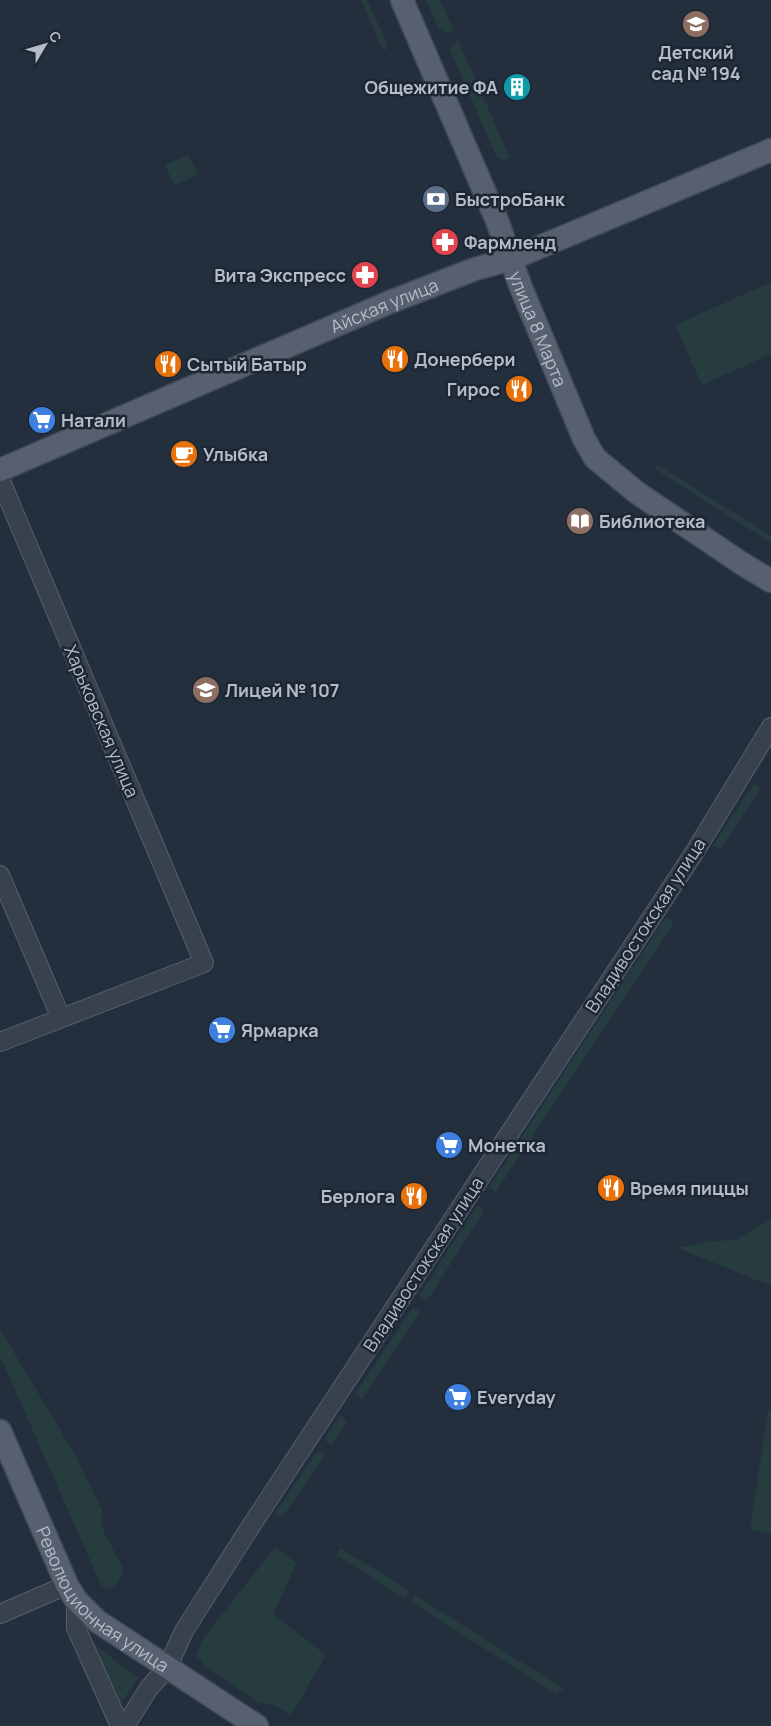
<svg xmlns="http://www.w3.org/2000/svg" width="771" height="1726" viewBox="0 0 771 1726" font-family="Manrope,sans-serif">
  <rect width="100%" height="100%" fill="#242f3e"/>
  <path fill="#263c3f" d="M361,0h6l21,45 -4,7z
    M426,0h14l14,31 -8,2 -7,-4z
    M458,40l52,118 -7,2 -6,-2 -48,-110z
    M189,155l9,20 -24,10 -9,-20z
    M771,282v72l-69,31 -27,-60z
    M657,464l114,72v7l-116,-74z
    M754,784l7,4 -41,62 -7,-5z
    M666,917l8,5 -178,270 -7,-5z
    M477,1206l8,4 -58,91 -8,-5z
    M771,1219v67l-93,-38 33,-7 25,-1z
    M413,1307l7,5 -58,87 -7,-5z
    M0,1329l74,124 28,57 -1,12 3,11 18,33 1,9 -8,11 -10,3 -4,-4 -101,-229z
    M768,1410h3v124l-21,-4z
    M340,1416l7,5 -15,24 -8,-5z
    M318,1450l7,5 -43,63 -7,-5z
    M275,1547l22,16 -24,51 53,41 -35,60 -17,-10 -16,-3 -52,-35 -10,-12 6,-15z
    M340,1548l70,43 -5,8 -69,-44z
    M415,1595l149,94 -8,5 -145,-92z
    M86,1638l52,40 -23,34z"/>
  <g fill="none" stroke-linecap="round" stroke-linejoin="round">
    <defs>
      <path id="minor" d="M0,479l204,484 -204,79
        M0,875l61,143
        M76,1600v28l44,98
        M0,1614l67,-29
        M125,1726l24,-38 18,-20 17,-37 65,-102 445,-676 77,-126"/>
      <g id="major">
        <path id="s1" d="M402,0l96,223 22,62 64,154 11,19 41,34 105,71 30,18"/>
        <path id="s2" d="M0,470l390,-168 85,-33 36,-10 260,-109"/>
        <path id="s3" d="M0,1431l67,154 9,15 21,21 160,105"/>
      </g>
    </defs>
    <use href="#minor" stroke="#565f6c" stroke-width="20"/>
    <use href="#major" stroke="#414a57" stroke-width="25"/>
    <use href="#minor" stroke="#38414e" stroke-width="18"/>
    <use href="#major" stroke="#56606e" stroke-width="22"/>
  </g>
  <defs>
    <symbol id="school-disc" viewBox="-11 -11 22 22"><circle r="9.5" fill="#8d6e63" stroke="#1d2633"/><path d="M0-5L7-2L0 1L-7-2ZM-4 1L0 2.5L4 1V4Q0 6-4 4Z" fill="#fff"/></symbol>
    <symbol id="building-disc" viewBox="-11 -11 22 22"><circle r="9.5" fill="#0f9aa8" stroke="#1d2633"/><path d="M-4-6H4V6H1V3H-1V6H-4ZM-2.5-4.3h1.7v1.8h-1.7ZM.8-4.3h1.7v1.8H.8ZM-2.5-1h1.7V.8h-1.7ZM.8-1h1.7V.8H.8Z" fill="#fff"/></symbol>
    <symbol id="bank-disc" viewBox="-11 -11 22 22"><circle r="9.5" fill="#5c6f8a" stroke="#1d2633"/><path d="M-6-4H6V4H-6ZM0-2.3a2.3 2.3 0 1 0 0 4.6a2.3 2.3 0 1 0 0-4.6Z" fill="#fff"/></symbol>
    <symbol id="pharmacy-disc" viewBox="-11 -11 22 22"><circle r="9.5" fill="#e0444e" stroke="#1d2633"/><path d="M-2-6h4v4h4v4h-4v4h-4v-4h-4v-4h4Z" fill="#fff"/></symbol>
    <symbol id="restaurant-disc" viewBox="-11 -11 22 22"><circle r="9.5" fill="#e8710a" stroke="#1d2633"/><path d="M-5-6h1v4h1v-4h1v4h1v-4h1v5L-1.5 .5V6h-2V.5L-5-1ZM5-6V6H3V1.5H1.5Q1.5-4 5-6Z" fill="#fff"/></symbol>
    <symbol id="supermarket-disc" viewBox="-11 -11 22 22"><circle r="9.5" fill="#3f7fe0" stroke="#1d2633"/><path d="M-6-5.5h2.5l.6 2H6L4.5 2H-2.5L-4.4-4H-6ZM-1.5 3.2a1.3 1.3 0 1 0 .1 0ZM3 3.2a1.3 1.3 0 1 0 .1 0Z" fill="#fff"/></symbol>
    <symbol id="cafe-disc" viewBox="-11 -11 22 22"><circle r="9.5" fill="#e8710a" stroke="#1d2633"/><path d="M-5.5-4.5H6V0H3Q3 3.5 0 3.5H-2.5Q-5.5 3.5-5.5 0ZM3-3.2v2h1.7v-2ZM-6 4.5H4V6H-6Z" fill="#fff"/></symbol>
    <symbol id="library-disc" viewBox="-11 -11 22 22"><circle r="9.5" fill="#8d6e63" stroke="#1d2633"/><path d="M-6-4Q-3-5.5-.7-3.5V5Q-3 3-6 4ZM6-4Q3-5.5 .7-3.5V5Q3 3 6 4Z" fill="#fff"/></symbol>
  </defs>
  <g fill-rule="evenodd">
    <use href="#school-disc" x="680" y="8" width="32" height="32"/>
    <use href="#building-disc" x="501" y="71" width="32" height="32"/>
    <use href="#bank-disc" x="420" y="183" width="32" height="32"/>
    <use href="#pharmacy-disc" x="429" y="226" width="32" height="32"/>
    <use href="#pharmacy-disc" x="349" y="259" width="32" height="32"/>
    <use href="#restaurant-disc" x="379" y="343" width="32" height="32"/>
    <use href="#restaurant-disc" x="152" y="348" width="32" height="32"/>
    <use href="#restaurant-disc" x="503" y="373" width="32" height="32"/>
    <use href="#supermarket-disc" x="26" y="404" width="32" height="32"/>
    <use href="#cafe-disc" x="168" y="438" width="32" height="32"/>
    <use href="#library-disc" x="564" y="505" width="32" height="32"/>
    <use href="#school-disc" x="190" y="674" width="32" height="32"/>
    <use href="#supermarket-disc" x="206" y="1014" width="32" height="32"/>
    <use href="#supermarket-disc" x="433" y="1129" width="32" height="32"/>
    <use href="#restaurant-disc" x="595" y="1172" width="32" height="32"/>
    <use href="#restaurant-disc" x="398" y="1180" width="32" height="32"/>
    <use href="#supermarket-disc" x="442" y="1381" width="32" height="32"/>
  </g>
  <g text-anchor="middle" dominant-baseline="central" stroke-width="5" stroke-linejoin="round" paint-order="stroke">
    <g font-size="18" font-weight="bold" fill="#b4bcc9" stroke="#1d2633" text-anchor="start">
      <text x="696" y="52" text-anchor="middle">Детский<tspan x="696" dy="21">сад № 194</tspan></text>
      <text x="498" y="87" text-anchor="end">Общежитие ФА</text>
      <text x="455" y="199">БыстроБанк</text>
      <text x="464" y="242">Фармленд</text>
      <text x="346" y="275" text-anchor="end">Вита Экспресс</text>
      <text x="414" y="359">Донербери</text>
      <text x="187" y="364">Сытый Батыр</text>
      <text x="500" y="389" text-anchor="end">Гирос</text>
      <text x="61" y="420">Натали</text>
      <text x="203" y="454">Улыбка</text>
      <text x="599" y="521">Библиотека</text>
      <text x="225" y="690">Лицей № 107</text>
      <text x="241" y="1030">Ярмарка</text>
      <text x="468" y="1145">Монетка</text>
      <text x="630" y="1188">Время пиццы</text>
      <text x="395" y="1196" text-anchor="end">Берлога</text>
      <text x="477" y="1397">Everyday</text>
    </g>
    <g font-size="18" fill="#b4bcc9" stroke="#1d2633">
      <text stroke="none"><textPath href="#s2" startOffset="418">Айская улица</textPath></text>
      <text stroke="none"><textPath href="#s1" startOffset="356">улица 8 Марта</textPath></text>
      <text transform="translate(102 721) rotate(67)">Харьковская улица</text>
      <text transform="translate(645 925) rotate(-57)">Владивостокская улица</text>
      <text transform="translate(423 1264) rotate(-57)">Владивостокская улица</text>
      <text stroke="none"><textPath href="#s3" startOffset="202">Революционная улица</textPath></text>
    </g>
  </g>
  <g transform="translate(45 45) rotate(52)" stroke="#1d2633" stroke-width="4" paint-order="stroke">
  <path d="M0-4L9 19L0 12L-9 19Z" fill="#b4bcc9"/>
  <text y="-8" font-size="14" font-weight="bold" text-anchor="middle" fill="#b4bcc9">С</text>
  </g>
</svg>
